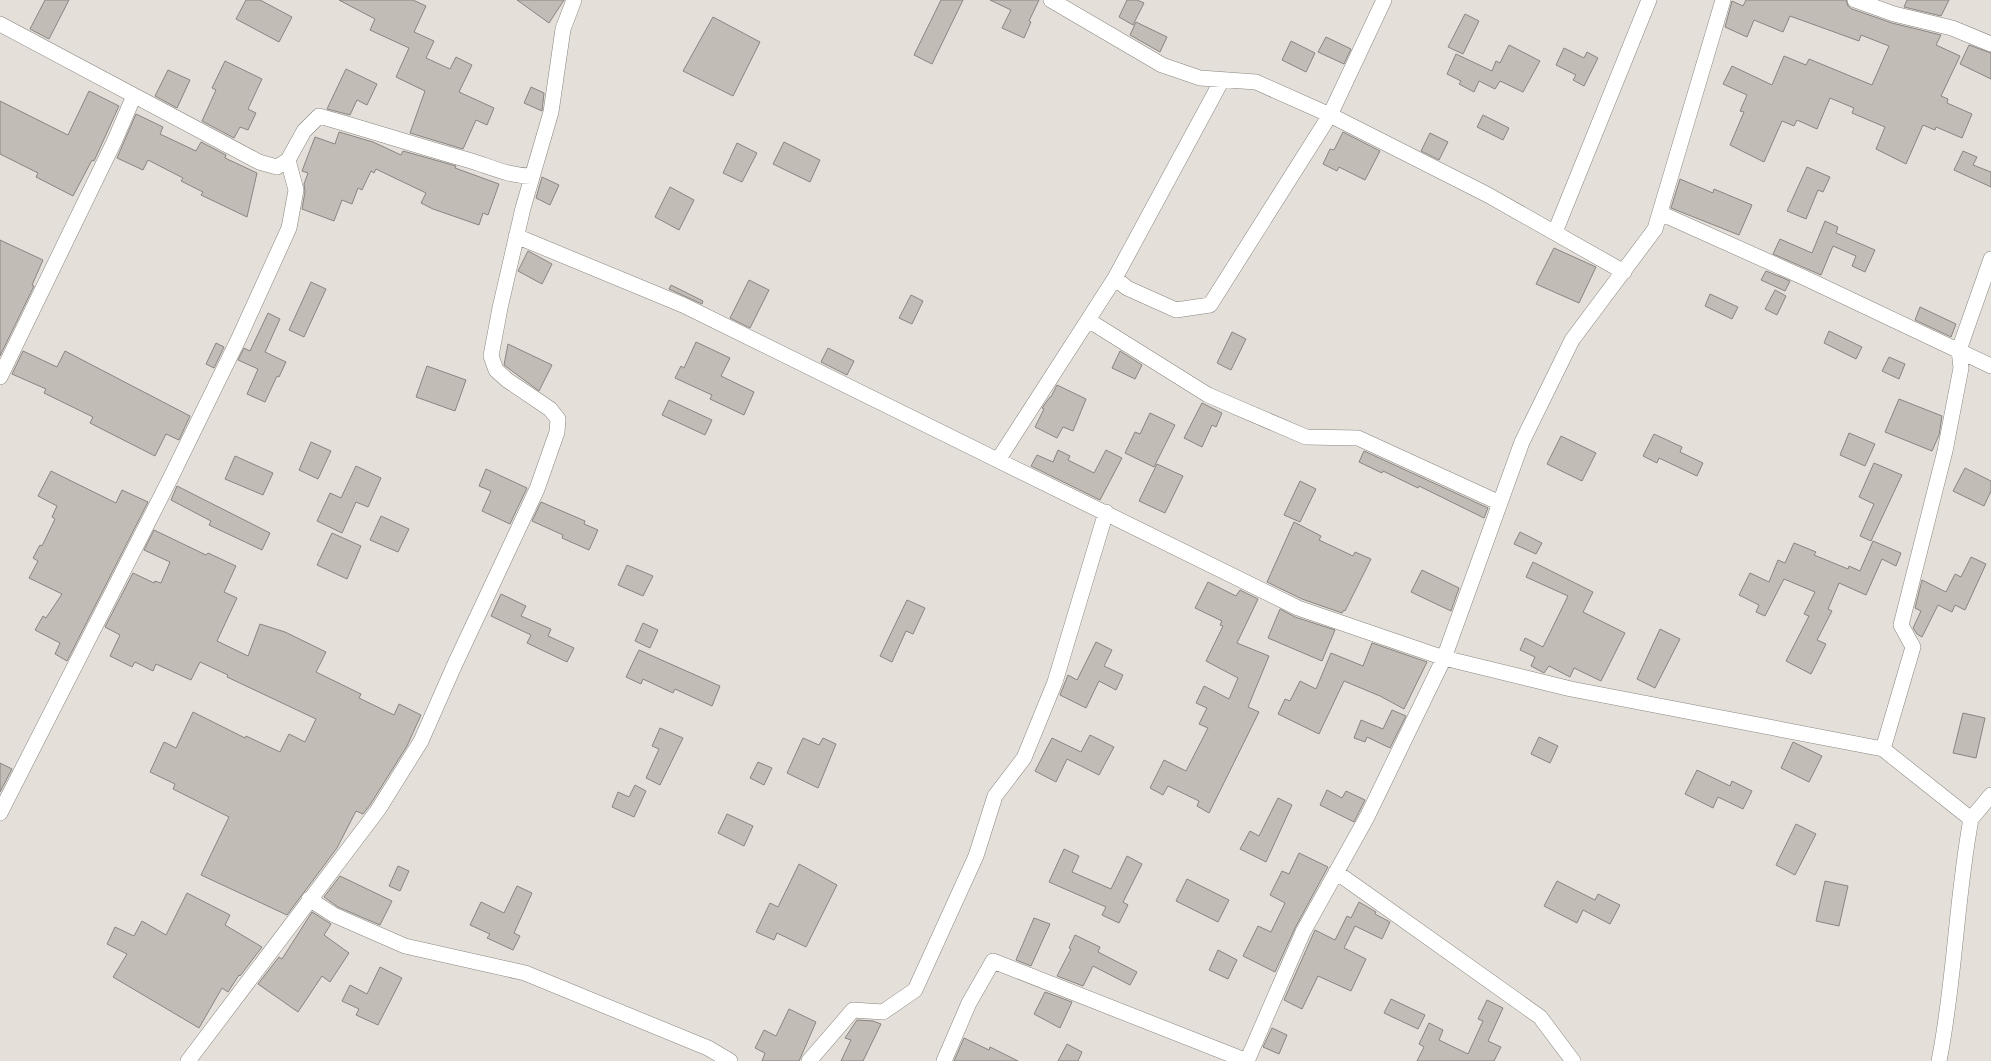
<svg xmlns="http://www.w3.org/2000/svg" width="1991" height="1061" viewBox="0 0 1991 1061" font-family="'IBM Plex Sans',sans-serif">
  <rect width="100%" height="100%" fill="#e4dfd9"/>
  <path fill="#c2bcb7" stroke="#8b8581" d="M45,0h24l-20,39 -19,-10z
    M246,0h14l32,17 -13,25 -43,-23z
    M339,0h74l13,6 -12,26 20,9 -8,17 24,11 6,-12 16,8 -13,27 35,16 -7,17 -11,-5 -13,29 -53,-16 15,-42 -29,-14 13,-29 -39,-18 5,-11z
    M517,0h47l-15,23z
    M941,0h22l-31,64 -18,-9z
    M990,0h49l-10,21 2,1 -7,16 -22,-10 9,-18z
    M1127,0h10l7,3 -11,22 -14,-8z
    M1746,0h100l2,6 4,3 40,14 49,12 -5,10 24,11 -19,40 7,3 -1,4 25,11 -10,24 -26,-11 -1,3 -12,-5 -17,39 -30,-15 9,-22 -33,-14 2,-5 -24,-10 -13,31 -20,-9 -3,6 -12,-5 -18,41 -34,-17 14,-33 -4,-1 7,-16 -24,-11 9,-18 40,19 12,-29 22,9 3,-6 63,26 17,-39 -28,-11 -2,6 -69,-25 -7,16 -29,-12 -7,17 -22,-10 7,-26 11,5z
    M1907,0h42l-8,16 -37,-9z
    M1465,14l14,7 -16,33 -15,-7z
    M713,17l47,25 -27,54 -50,-25z
    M1136,22l31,15 -7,15 -30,-17z
    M1326,37l25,12 -7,15 -26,-12z
    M1291,41l24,12 -9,19 -24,-12z
    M1509,45l31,16 -17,31 -23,-11 -5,8 -16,-8 -5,11 -15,-8 2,-3 -14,-7 9,-20 36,17 4,-10 4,2z
    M1969,45l22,8v26l-31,-15z
    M1564,48l20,10 3,-6 11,6 -14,28 -11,-6 3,-5 -20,-10z
    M225,61l37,18 -14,30 8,4 -8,17 -8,-3 -6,11 -32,-17 14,-31 -4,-2z
    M346,69l31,15 -10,21 -10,-5 -7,15 -23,-6z
    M168,70l22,10 -13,28 -22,-12z
    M531,87l13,6 -2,18 -18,-8z
    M89,91l30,15 -25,55 -2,-1 -19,36 -37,-19 2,-4 -38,-19v-53l68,34z
    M136,114l27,13 -3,7 36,17 5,-9 25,13 -1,3 32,15 -10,44 -46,-22 2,-3 -22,-11 2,-3 -35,-18 -5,10 -26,-12z
    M1483,115l26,13 -6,12 -26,-13z
    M339,132l34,10 28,13 2,-4 53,15 -1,2 44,16 -11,31 -5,-2 -4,12 -46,-16 -12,-6 5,-10 -50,-24 -2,4 -3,-2 -9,19 -4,-2 -6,16 -10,-4 -8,21 -32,-12 3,-17 -1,-8 4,-11 -6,-2 13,-34 20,7z
    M1343,132l37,19 -15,29 -26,-13 -2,4 -14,-7 7,-15 4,1z
    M1430,133l18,9 -9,18 -18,-9z
    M784,142l36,18 -10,22 -37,-18z
    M737,143l20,10 -15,29 -19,-9z
    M1963,151l14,6 -4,8 18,7v15l-37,-17z
    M1807,167l23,10 -7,15 -5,-2 -12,29 -19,-8z
    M542,177l17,8 -9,20 -14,-7z
    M1680,179l33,14 1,-4 38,16 -13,30 -68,-27z
    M670,187l24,13 -15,30 -24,-13z
    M1825,221l13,6 -2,6 39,17 -10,22 -13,-6 4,-10 -23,-10 -12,29 -48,-21 7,-15 32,14z
    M0,240l43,20 -11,25 2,1 -34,70z
    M1554,248l42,19 -17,36 -43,-19z
    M528,251l24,13 -10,20 -24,-13z
    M1766,271l24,10 -5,10 -24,-11z
    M749,280l20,10 -19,38 -20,-10z
    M311,282l15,7 -22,48 -15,-7z
    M671,285l32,16 -1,3 -33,-15z
    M1775,290l11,6 -9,19 -12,-6z
    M1710,294l28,13 -6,12 -27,-13z
    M911,295l12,6 -11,23 -13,-6z
    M1920,307l36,17 -5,13 -36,-17z
    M268,313l12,6 -15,33 21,10 -7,15 -2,-1 -12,26 -18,-8 11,-25 -20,-9 6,-12 6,3z
    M1829,331l33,16 -6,12 -32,-16z
    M1232,332l14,7 -15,31 -14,-7z
    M696,342l34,16 -9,18 33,16 -10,23 -34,-16 2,-4 -37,-17 6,-12 3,2z
    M216,343l8,4 -10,21 -8,-4z
    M508,344l44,21 -13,26 -35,-26z
    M828,348l26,13 -7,14 -26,-13z
    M23,351l34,16 8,-16 125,65 -11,24 -13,-6 -11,22 -65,-33 3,-6 -49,-24 2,-4 -34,-15z
    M1120,351l22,14 -7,14 -23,-11z
    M1889,357l16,7 -6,15 -17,-8z
    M427,366l39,14 -11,31 -39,-14z
    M1057,385l29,14 -13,32 -10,-4 -6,11 -22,-11 9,-18 -2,-1 8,-11h1z
    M1899,399l43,17 -3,19 -7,16 -47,-19z
    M669,400l43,20 -7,15 -43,-20z
    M1202,403l20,10 -6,14 -4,-2 -10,22 -18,-9z
    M1150,413l25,12 -21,42 -29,-14 10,-21 5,2z
    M1849,433l26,11 -10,22 -25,-11z
    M1654,434l28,13 -2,5 23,11 -6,13 -38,-18 -2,5 -14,-7z
    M1561,436l35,17 -14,28 -35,-17z
    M311,442l20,9 -13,28 -19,-9z
    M1058,450l12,6 -2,4 26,13 12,-23 16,8 -22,42 -69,-34 6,-11 16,7z
    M1364,451l124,57 -4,10 -65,-32 -1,2 -35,-17 -1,2 -23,-11z
    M235,456l38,17 -10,22 -38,-16z
    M1874,463l28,12 -31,66 -11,-5 14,-32 -15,-7z
    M1157,464l26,12 -18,37 -26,-12z
    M356,466l25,12 -13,29 -12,-5 -14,31 -25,-12 13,-28 11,5z
    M1965,468l26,13v10l-7,15 -31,-15z
    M486,469l41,19 -17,36 -28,-13 9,-20 -12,-5z
    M51,471l65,32 6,-13 26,12 -81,159 -12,-7 5,-11 -25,-13 8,-14 3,2 16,-24 -33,-16 9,-17 -5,-3 7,-13 2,1 13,-27 -3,-2 5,-11 -19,-10z
    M1300,481l16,8 -16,33 -16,-7z
    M177,486l93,47 -8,17 -53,-25 2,-4 -40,-21z
    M541,502l44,19 -1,3 14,6 -9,20 -27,-12 1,-3 -31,-14z
    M381,516l28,13 -11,23 -28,-12z
    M1294,522l27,14 -2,4 34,16 2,-4 16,7 -26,52 -1,-1 -2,3 -40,-14 -35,-17z
    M154,530l52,25 2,-2 28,13 -12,26 13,6 -20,43 31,15 12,-32 25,8 41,20 -10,20 45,22 -2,4 35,17 5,-11 22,11 -14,31 -37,59 -7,9 -7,-3 -19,37 -50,67 -86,-40 28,-58 -56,-28 2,-5 -25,-12 14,-30 12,6 17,-36 52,26 1,-2 34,16 9,-18 16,8 11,-23 -89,-42 1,-2 -28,-13 -9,18 -35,-16 -3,7 -18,-9 -3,5 -22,-11 10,-21 -15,-8 28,-54 21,10 1,-2 6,2 9,-21 -26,-12z
    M1520,532l22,11 -6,11 -22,-10z
    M332,533l29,13 -14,33 -30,-14z
    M1873,541l28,12 -5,13 -14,-7 -16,36 -27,-12 -11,26 4,2 -15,29 9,4 -15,30 -25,-13 23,-45 -5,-2 11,-22 -31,-13 -19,37 -9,-4 3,-7 -20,-10 11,-22 19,9 9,-22 7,3 9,-20 22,9 -2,3 34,14 1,-3 11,5z
    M1971,557l15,7 -21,46 -10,-5 -3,7 -14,-7 -16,32 -5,-3 -4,-6 8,-17 -6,-3 7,-28 24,12 9,-18 6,3z
    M1533,562l60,30 -10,20 42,21 -24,48 -27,-13 -4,9 -21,-11 -5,7 -13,-7 4,-9 -15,-7 5,-12 18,9 25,-51 -42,-19z
    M627,565l26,11 -10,20 -25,-11z
    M1422,570l37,18 -8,23 -40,-19z
    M1208,582l28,14 4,-6 18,9 -21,44 32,13 -21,51 11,5 -50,101 -12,-7 2,-5 -31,-15 -5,9 -13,-7 14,-28 22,11 22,-43 -9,-4 8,-16 -11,-5 8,-17 25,13 9,-21 -32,-17 17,-35 -3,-1 2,-4 -27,-13z
    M501,594l25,12 -5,10 30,13 -3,7 26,12 -7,14 -40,-19 4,-8 -40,-19z
    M907,600l18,8 -12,26 -7,-3 -14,31 -12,-6z
    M1280,609l15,8 40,13 -13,31 -54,-23z
    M643,623l15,7 -8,18 -15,-7z
    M1660,629l20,10 -25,49 -18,-9z
    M1096,642l16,8 -8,16 19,9 -7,15 -17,-9 -13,27 -26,-13 8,-20 9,5z
    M1372,643l55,19 -23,47 -24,-13 -36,-15 -25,53 -41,-20 7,-15 5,2 10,-20 16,8 15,-36 32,13z
    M639,650l81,36 -8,20 -37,-17 -2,4 -30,-14 -2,5 -15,-7z
    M1392,710l14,6 -16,32 -23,-11 -2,5 -11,-4 7,-18 22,9z
    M1963,713l22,5 -9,40 -23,-5z
    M660,728l23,10 -23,47 -14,-7 13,-29 -7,-3z
    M1090,735l24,12 -15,28 -32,-16 -11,23 -21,-11 17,-33 29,14z
    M1539,737l19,9 -8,17 -19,-9z
    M803,738l16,7 4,-7 13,6 -18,44 -31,-15z
    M1793,742l29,14 -13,26 -28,-14z
    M758,762l14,6 -8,17 -14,-7z
    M0,763l12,6 -12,23z
    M1697,770l33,16 2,-5 20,10 -9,18 -25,-12 -5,11 -28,-14z
    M635,785l11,6 -12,26 -22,-10 6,-15 11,5z
    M1327,790l15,8 4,-7 19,9 -11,22 -34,-17z
    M1278,798l14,7 -26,57 -26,-13 10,-18 9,5z
    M727,814l26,12 -9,20 -26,-13z
    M1796,824l20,10 -21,41 -19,-10z
    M1064,849l15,7 -7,16 39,17 16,-33 15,8 -19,38 5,3 -9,18 -17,-8 4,-8 -57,-25z
    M1299,853l29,14 -33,61 -20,44 -32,-16 15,-30 13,6 14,-29 -15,-8 12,-24 7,3z
    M799,864l38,21 -31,62 -29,-14 -3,7 -18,-8 14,-29 8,4z
    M398,866l11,5 -9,20 -11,-5z
    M340,876l52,25 -12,24 -42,-18 -14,-10z
    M1187,879l42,21 -11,22 -42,-21z
    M1557,881l38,19 3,-6 22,11 -10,19 -27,-14 -6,13 -33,-17z
    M1825,881l23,5 -9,40 -23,-5z
    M517,886l15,7 -18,40 6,3 -7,14 -26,-12 3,-4 -20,-9 11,-23 23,11z
    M187,893l43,22 -5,10 37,22 -22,29 -1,-1 -11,17 -6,-4 -23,40 -86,-51 14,-23 -20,-10 8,-17 19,9 8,-15 24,14z
    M1359,902l17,10 -1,2 15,8 -8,17 -27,-13 -11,22 22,11 -15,32 -33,-15 -16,33 -18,-9 31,-70 20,10 12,-24 4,2z
    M312,912l19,12 -7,11 25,18 -19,29 -8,-6 -24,36 -40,-28 21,-27 3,2z
    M1034,918l16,6 -19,42 -15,-6z
    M1075,935l25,12 -2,5 39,20 -7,13 -37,-19 -10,20 -26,-10 14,-27 -2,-1z
    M1218,950l19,10 -9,19 -19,-9z
    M380,967l22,11 -24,47 -22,-10 3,-6 -17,-8 8,-16 17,9z
    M1045,992l27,10 -12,26 -26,-14z
    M1391,999l34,16 -7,14 -34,-16z
    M1487,1000l16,8 -15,33 13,6 -7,14h-77l7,-14 -5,-3 10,-21 14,7 -4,10 29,14 15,-33 -5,-2z
    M789,1009l27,13 -17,39h-37l3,-8 -10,-5 9,-18 12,6z
    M857,1020l16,1 8,3 -18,37h-22l10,-21 -6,-2z
    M1272,1028l15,7 -8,19 -16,-7z
    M964,1038l25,12 1,-3 28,14h-64z
    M1067,1044l15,8 -4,9h-20z"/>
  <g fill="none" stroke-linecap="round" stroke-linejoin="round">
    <defs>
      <path id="street" d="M1051,0l111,65 38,13 56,4 74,33 158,80 136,77
        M1855,0l39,14 58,14 39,16
        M0,24l259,138 18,5 11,-7 16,-29 15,-15c50,14 99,30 149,44 21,6 40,16 63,16
        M1660,213l145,65 186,88
        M1555,232l94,-232
        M516,236l167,69 615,303 146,50 127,31 312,60
        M1115,278l12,10 49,22 34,-5 120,-190 54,-115
        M1088,320l120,75 98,42 52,1 142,65
        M0,377l114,-235 20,-46
        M998,460l117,-182 107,-198
        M0,813l171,-336 68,-139 50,-110 7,-38 -8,-30
        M1971,819l20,-24
        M1336,872l204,145 33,44
        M309,899l25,16 71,31 120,27 183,75 22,13
        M188,1061l190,-251 43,-69 34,-77 82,-175 20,-57 1,-13 -8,-10 -43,-29 -11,-10 -5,-14 9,-48 23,-100 28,-96 12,-83 11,-29
        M809,1061l44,-51 30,2 32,-22 61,-134 19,-60 29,-38 31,-76 51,-170
        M944,1061l25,-58 24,-42 254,100
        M1247,1061l56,-129 64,-115 77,-159 78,-216 50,-102 83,-111 68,-229
        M1939,1061c16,-80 17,-162 32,-242l-88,-70 30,-102 -12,-22 44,-174 16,-83 -2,-18 32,-91"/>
    </defs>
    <use href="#street" stroke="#8a8680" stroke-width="16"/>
    <use href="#street" stroke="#fff" stroke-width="15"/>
  </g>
</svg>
